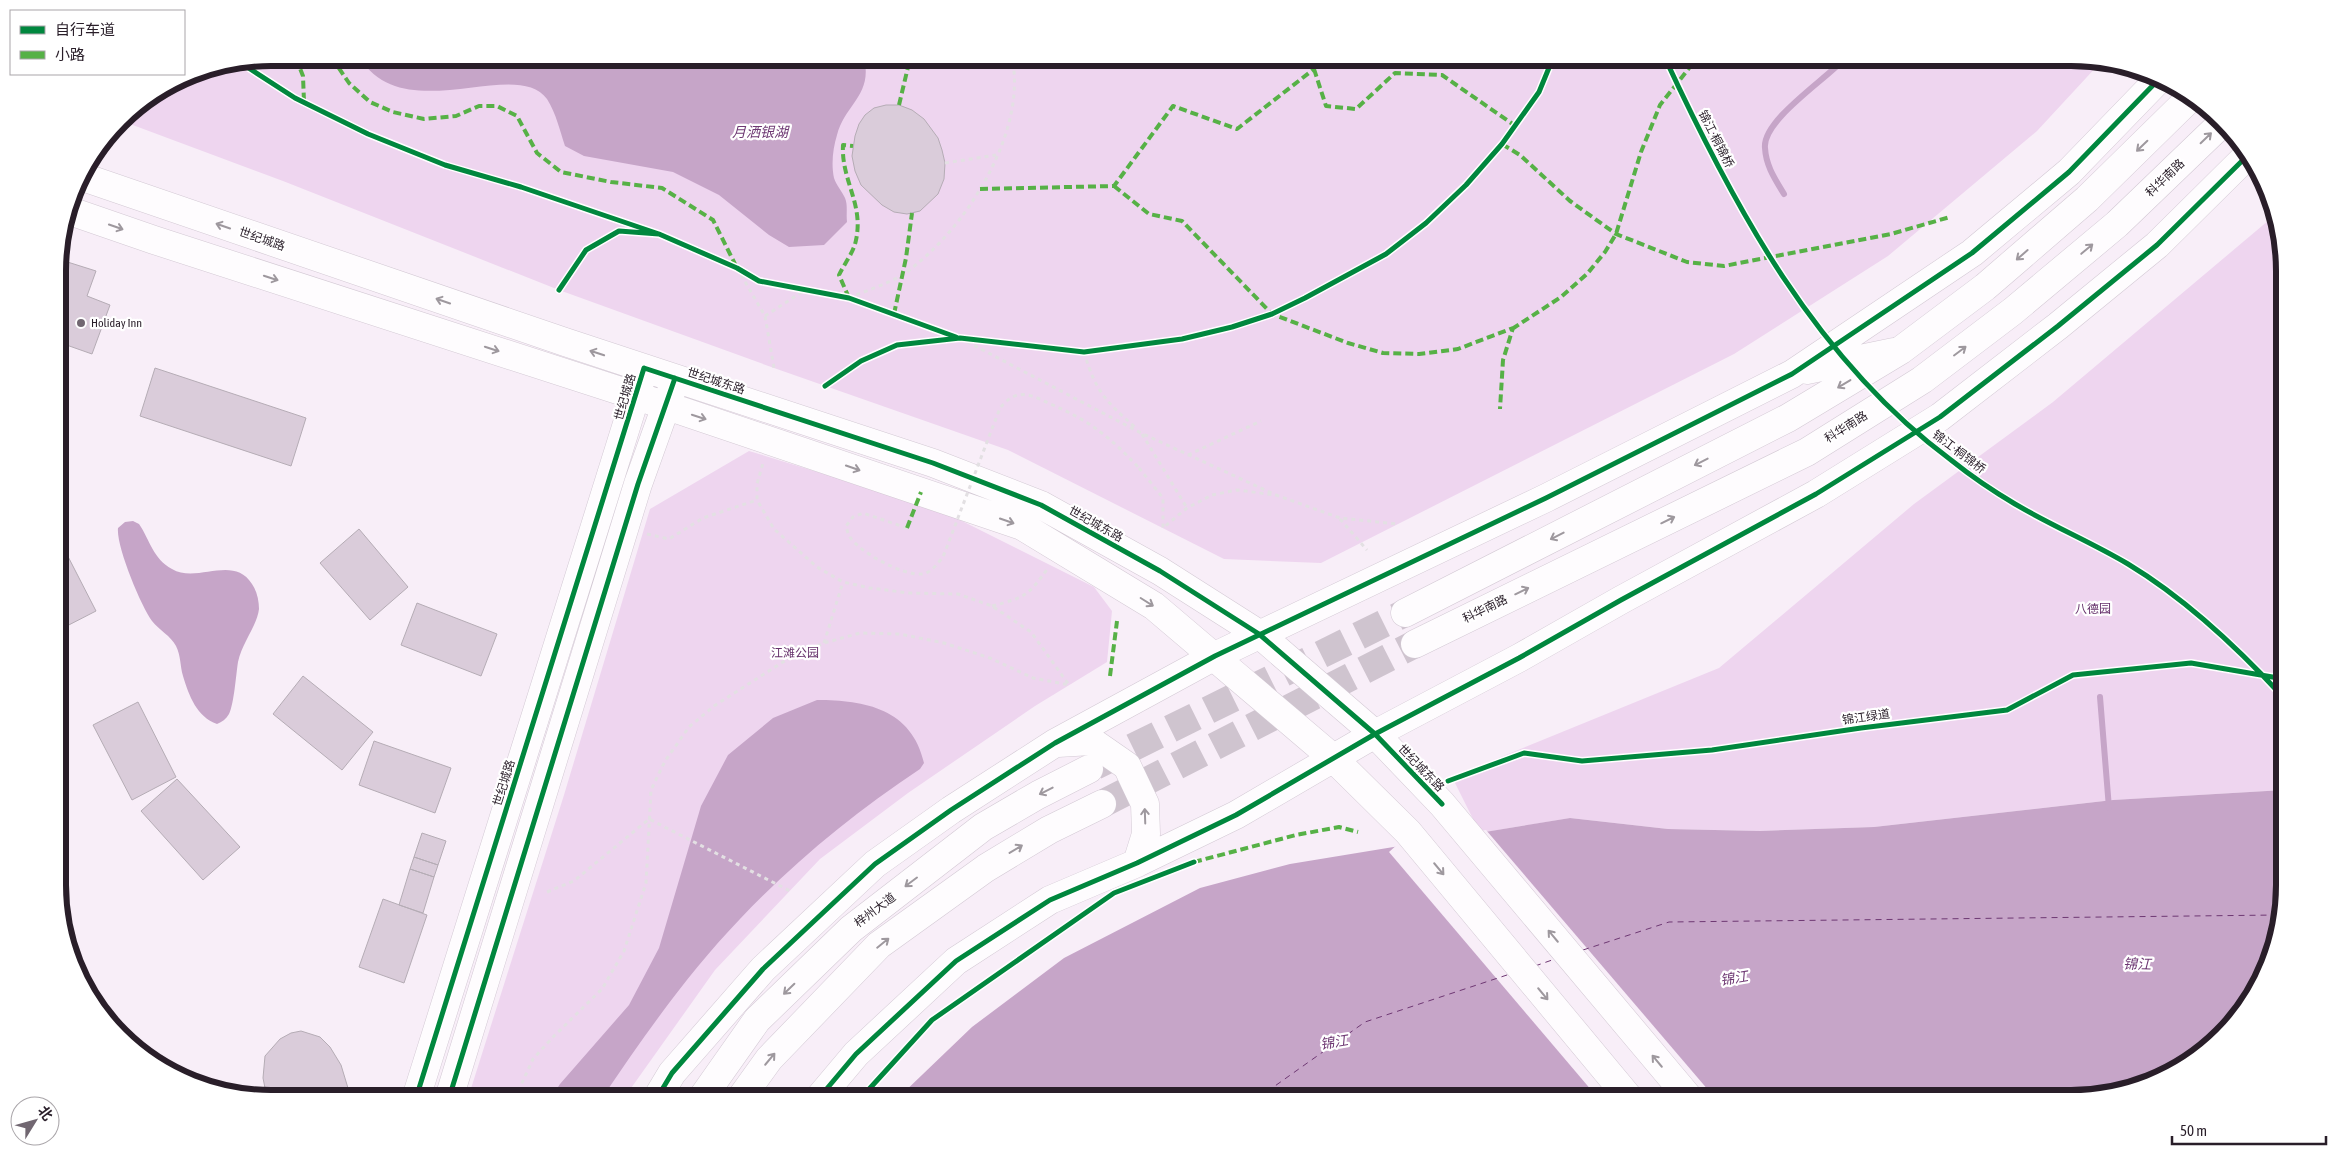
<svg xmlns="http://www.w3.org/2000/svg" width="2342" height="1156" viewBox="0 0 2342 1156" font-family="'Asap Condensed','Noto Sans SC',sans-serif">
  <rect width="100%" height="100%" fill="#f8eef8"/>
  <path fill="#eed5ef" d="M271,58h1800l28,6 -62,67 -149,125 -154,98 -413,209 -97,-4 -216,-109 -234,-82 -215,-78 -276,-109 -161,-60 8,-10 60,-37z
    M2275,215l8,28 1,547 -171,10 -239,27 -114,4 -92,-2 -98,-11 -90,15 -28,-56 267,-109 195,-164 139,-102z
    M749,451l189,58 156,78 18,24 -5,51 -72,44 -127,87 -88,66 -105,111 -91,128h-156l96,-303 86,-286z"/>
  <path fill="#c6a5c8" d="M360,58h504c9,37 -19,46 -27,77 -4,13 -6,29 -3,43 2,7 8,13 11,20 3,7 1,16 2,24l-23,23 -35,2 -20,-12 -50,-40 -46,-23 -89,-16 -19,-10c-5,-15 -9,-33 -18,-47 -31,-43 -143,30 -187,-41z
    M133,521l6,3c11,16 14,35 33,45 25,15 61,-15 80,15 5,7 7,17 7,25 -2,17 -17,34 -21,53 -2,13 -4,42 -9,52 -3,5 -7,8 -12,10 -20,-7 -28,-28 -34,-48 -3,-10 -2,-20 -7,-30 -5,-10 -17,-16 -24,-25 -11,-15 -36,-75 -34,-93l7,-6z
    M817,700c48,0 95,9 107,63l-4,6c-66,44 -126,93 -180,150 -52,54 -96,117 -138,179h-51l9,-14 69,-79 30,-57 42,-142 27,-51 45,-37z
    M2284,790v95l-21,94 -31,47 -42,36 -50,25 -55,11h-1187l74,-71 92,-69 136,-70 90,-24 280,-46 98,11 92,2 114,-4 239,-27z"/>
  <path fill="#f8eef8" d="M1486,830l229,268h-117l-209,-246 10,-9z"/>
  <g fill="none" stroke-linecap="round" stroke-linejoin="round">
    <path stroke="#c6a5c8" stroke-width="6" d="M1784,194c-9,-15 -18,-28 -19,-46 -3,-28 63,-70 80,-90
      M2100,697l9,111"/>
    <path stroke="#6e3873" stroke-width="1" stroke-dasharray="6 5" stroke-linecap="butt" d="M1583,950l86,-28 609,-7
      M1535,966l20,-7
      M1258,1098l107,-76 145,-48"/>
  </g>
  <path fill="#daccda" stroke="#b5acb5" d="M886,105h13l13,5 12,9 14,19 4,12 3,13 -1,16 -6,15 -18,17 -13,3 -13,-2 -12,-7 -21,-20 -6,-14 -3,-15 3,-20 4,-12 6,-9 9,-7z
    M58,259l38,12 -9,25 23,9 -18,49 -34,-12z
    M155,368l151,50 -15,48 -151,-50z
    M359,529l49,58 -38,33 -50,-57z
    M59,539l37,72 -37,19z
    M417,603l80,31 -16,42 -80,-31z
    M303,676l70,56 -31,38 -69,-56z
    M138,702l38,75 -44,23 -39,-75z
    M374,741l77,27 -16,45 -76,-28z
    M177,779l63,68 -37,33 -62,-69z
    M422,833l24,8 -8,24 -24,-8z
    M414,857l24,8 -4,12 -24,-8z
    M410,869l24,8 -11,36 -24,-8z
    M59,894l13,45 6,36 -4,-8 -15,-54z
    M383,899l44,16 -23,68 -45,-16z
    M301,1031l19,6 10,10 11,18 10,33h-84l-4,-20 2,-22 15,-17 11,-6z"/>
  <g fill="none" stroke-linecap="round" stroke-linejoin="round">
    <path stroke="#cfc4cf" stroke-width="28" stroke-dasharray="28 14" stroke-linecap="butt" d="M1095,766l310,-153
      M1102,804l313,-160"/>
    <defs>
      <path id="secondary" d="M80,176l485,166 368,121 108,42 119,66 99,63 116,100 67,70 247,294
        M70,211l84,29 513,166 355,120 132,80 179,152 75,74 221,266
        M1807,370l87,-18
        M1058,743l33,-2 36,25 18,38 1,30 -9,29
        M416,1098l225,-719
        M449,1098l189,-614 34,-95
        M657,1098l15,-25 91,-104 112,-105 76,-54 104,-67 160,-87 331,-158 246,-124 180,-121 97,-81 91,-94
        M819,1098l37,-44 100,-93 94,-61 87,-37 99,-48 139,-81 144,-76 102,-58 195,-106 124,-77 118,-91 99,-81 91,-90"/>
      <path id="trunk" d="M1405,613l383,-195 113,-68 84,-63 102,-88 102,-100
        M1415,644l392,-192 115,-72 91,-69 104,-87 103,-99
        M702,1098l55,-78 94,-91 132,-102 55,-32 51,-26
        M741,1098l28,-39 110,-114 107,-77 63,-38 53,-26"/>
    </defs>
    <use href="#secondary" stroke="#d3c9d4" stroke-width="29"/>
    <use href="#trunk" stroke="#d3c9d4" stroke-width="29"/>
    <path stroke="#e3e0e3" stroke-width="3" stroke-dasharray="4 4" stroke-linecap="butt" d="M945,163l51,-8
      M737,268l28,48 9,52
      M849,298c18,-8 40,-14 56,-25 59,-41 123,-141 107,-215
      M765,316l40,-26
      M960,338l181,95 135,62
      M1084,352c12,41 22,49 53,77
      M1142,434l45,74
      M1188,455l73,-34
      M1139,468l24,30v30l24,-20 25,-13 25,-5 39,5 64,23 57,6
      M1340,519l27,31
      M647,534l22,5 34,-21 54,-18
      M992,606c34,-9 36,-10 56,-38
      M824,643l19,-61
      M547,892l27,-11 75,-62 143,73
      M515,1098l18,-39 20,-22 49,-48 22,-38 22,-68 5,-93 14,-29 24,-34 25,-21 72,-46 38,-17 36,-10 40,1 44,9 46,15 43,20 36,7 -38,-53 -39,-26 -34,-12 -49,-1 -39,-5 -27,-6 -26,-15 -43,-38 -17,-29v-16l6,-21"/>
    <use href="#secondary" stroke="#fefcfe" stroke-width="28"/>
    <use href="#trunk" stroke="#fefcfe" stroke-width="28"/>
    <path stroke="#e3e0e3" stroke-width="3" stroke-dasharray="4 4" stroke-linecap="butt" d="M907,528l-44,-15 -10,4 -7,9c1,4 2,8 4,11 10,16 54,39 72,37 9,-1 15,-10 21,-17l57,-149c5,-6 11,-12 19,-13 9,-2 21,4 29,8 41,17 61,33 91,65"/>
    <path stroke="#56b146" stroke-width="4" stroke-dasharray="8 4" stroke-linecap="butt" d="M296,58l7,18 1,26
      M332,58l17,25 21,19 23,10 31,7 32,-3 23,-10h18l20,10 20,37 24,19 50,10 51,6 51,32 24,48
      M1314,69l12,37 30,3 39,-36 47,2 72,50
      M899,105l9,-38v-9
      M1502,144l18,11 50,46 46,33 71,28 37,4 167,-32 59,-17
      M1114,186l35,28 33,7 90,93 76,29 35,10 36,1 39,-5 55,-21 -10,32 -3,49
      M980,189l134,-3 59,-80 64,23 77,-60 -2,-11
      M849,298l-10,-23c5,-11 15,-23 17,-35 8,-36 -15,-60 -13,-95l10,1
      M894,314l12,-56 6,-45
      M1512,329l49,-32 26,-23 18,-22 11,-18 25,-82 19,-47 37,-47
      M907,528l14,-36
      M1110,676l7,-55
      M1194,862l102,-27 43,-8 19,5"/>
    <defs>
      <path id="cycleway" d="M1665,58c69,149 151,302 286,402 20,16 42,31 64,44 37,22 76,38 113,60 58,35 110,84 156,134
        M241,63l54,35 73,36 77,31 76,22 138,47
        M559,290l27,-40 33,-19 40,3 78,34 22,13 90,17 107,39
        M825,386l36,-25 36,-16 63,-7 124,14 98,-13 50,-12 40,-13 33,-16 81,-44 40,-31 40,-38 36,-41 37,-52 14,-34
        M1448,781l76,-28 58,8 130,-11 149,-22 146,-18 66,-35 118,-12 93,16
        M416,1098l228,-730 289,95 108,42 119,66 99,63 116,100 67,70
        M449,1098l189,-614 37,-106
        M657,1098l15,-25 91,-104 112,-105 76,-54 104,-67 160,-87 331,-158 246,-124 180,-121 97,-81 91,-94
        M819,1098l37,-44 100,-93 94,-61 87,-37 99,-48 139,-81 144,-76 102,-58 195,-106 124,-77 118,-91 99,-81 91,-90
        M861,1098l71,-78 182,-127 80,-31"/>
    </defs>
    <use href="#cycleway" stroke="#fff" stroke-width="8"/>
    <use href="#cycleway" stroke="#00873e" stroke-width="5"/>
  </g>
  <defs><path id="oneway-shaft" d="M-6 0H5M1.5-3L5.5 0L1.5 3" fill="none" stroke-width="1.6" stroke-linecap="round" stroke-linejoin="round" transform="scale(1.25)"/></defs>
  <g stroke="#9e989e">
    <use href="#oneway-shaft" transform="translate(2206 138) rotate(-44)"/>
    <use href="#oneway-shaft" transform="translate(2142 146) rotate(136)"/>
    <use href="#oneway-shaft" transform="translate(223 226) rotate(-161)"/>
    <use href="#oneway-shaft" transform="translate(116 227) rotate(19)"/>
    <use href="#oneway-shaft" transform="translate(2087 249) rotate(-40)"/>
    <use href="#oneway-shaft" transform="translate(2022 255) rotate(139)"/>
    <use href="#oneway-shaft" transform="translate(271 278) rotate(18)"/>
    <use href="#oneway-shaft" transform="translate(443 301) rotate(-161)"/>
    <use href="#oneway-shaft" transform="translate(492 349) rotate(18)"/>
    <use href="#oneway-shaft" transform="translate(1960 351) rotate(-37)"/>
    <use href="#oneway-shaft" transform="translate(597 353) rotate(-162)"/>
    <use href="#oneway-shaft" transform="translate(1844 384) rotate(149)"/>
    <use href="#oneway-shaft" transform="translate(699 417) rotate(18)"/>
    <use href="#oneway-shaft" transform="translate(1701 462) rotate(153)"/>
    <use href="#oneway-shaft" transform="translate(853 468) rotate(19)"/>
    <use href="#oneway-shaft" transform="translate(1668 520) rotate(-26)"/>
    <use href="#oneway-shaft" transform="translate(1007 521) rotate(19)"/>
    <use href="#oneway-shaft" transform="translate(1557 536) rotate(153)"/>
    <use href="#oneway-shaft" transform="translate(1522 591) rotate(-26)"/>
    <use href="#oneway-shaft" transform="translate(1147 602) rotate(32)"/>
    <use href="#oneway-shaft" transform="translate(1046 791) rotate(153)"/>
    <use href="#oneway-shaft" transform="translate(1145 816) rotate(-92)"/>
    <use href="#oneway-shaft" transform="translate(1016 849) rotate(-31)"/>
    <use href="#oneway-shaft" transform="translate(1439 869) rotate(50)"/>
    <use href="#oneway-shaft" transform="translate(911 882) rotate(143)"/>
    <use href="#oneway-shaft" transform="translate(1553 936) rotate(-130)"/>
    <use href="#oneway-shaft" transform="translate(883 943) rotate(-39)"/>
    <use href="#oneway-shaft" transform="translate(789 989) rotate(136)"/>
    <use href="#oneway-shaft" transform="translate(1543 994) rotate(50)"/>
    <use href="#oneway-shaft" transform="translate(770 1059) rotate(-50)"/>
    <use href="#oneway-shaft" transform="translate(1657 1061) rotate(-130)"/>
  </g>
  <circle fill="#716771" stroke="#fff" stroke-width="2" cx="81" cy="323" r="5"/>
  <g text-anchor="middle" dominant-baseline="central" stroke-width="4.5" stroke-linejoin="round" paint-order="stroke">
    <g font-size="12" fill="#291e29" stroke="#fff">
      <text transform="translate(1716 139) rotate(63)">锦江·桐锦桥</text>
      <text transform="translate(2165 178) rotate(-44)">科华南路</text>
      <text transform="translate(262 239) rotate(19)">世纪城路</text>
      <text transform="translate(716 381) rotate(18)">世纪城东路</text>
      <text transform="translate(625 397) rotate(-74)">世纪城路</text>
      <text transform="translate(1846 427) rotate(-32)">科华南路</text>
      <text transform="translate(1959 452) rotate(37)">锦江·桐锦桥</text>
      <text transform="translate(1096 524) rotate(29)">世纪城东路</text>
      <text transform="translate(1485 609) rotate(-26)">科华南路</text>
      <text transform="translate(1866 717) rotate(-8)">锦江绿道</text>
      <text transform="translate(1421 768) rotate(46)">世纪城东路</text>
      <text transform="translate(504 783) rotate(-73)">世纪城路</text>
      <text transform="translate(875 910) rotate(-37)">梓州大道</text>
    </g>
    <g font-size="12" fill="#291e29" stroke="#fff" text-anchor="start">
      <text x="91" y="323">Holiday Inn</text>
    </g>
    <g font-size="12" fill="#66316b" stroke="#fff">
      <text x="2093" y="609">八德园</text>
      <text x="795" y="653">江滩公园</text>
    </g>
    <g font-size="14" font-style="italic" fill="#6e3873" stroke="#fff">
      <text x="760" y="132">月洒银湖</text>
      <text transform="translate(2137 964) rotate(1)">锦江</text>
      <text transform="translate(1734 978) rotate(-9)">锦江</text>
      <text transform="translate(1334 1042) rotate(-9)">锦江</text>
    </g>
  </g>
  <path d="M0 0H2342V1156H0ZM271 66H2071A205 205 0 0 1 2276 271V885A205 205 0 0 1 2071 1090H271A205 205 0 0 1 66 885V271A205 205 0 0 1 271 66Z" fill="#fff" fill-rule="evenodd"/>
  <path fill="none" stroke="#291e29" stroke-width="6" d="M271 66H2071A205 205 0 0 1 2276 271V885A205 205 0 0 1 2071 1090H271A205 205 0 0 1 66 885V271A205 205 0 0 1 271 66Z"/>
  <rect x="10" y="10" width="175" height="65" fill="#ffffff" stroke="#a9a5a9"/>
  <rect x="20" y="26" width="25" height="8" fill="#00873e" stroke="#a9a5a9"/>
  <text x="55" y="35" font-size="15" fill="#291e29">自行车道</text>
  <rect x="20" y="51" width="25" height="8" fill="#56b146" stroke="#a9a5a9"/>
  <text x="55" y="60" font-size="15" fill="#291e29">小路</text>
  <g transform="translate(35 1121) rotate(53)"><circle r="24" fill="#ffffff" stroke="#a9a5a9"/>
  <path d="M0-4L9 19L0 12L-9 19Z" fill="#716771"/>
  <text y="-8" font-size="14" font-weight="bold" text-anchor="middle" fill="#291e29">北</text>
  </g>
  <path d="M2172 1136v8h154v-8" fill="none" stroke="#291e29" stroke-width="2.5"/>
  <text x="2180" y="1136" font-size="15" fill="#291e29" stroke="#ffffff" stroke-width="4" paint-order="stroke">50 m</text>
</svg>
